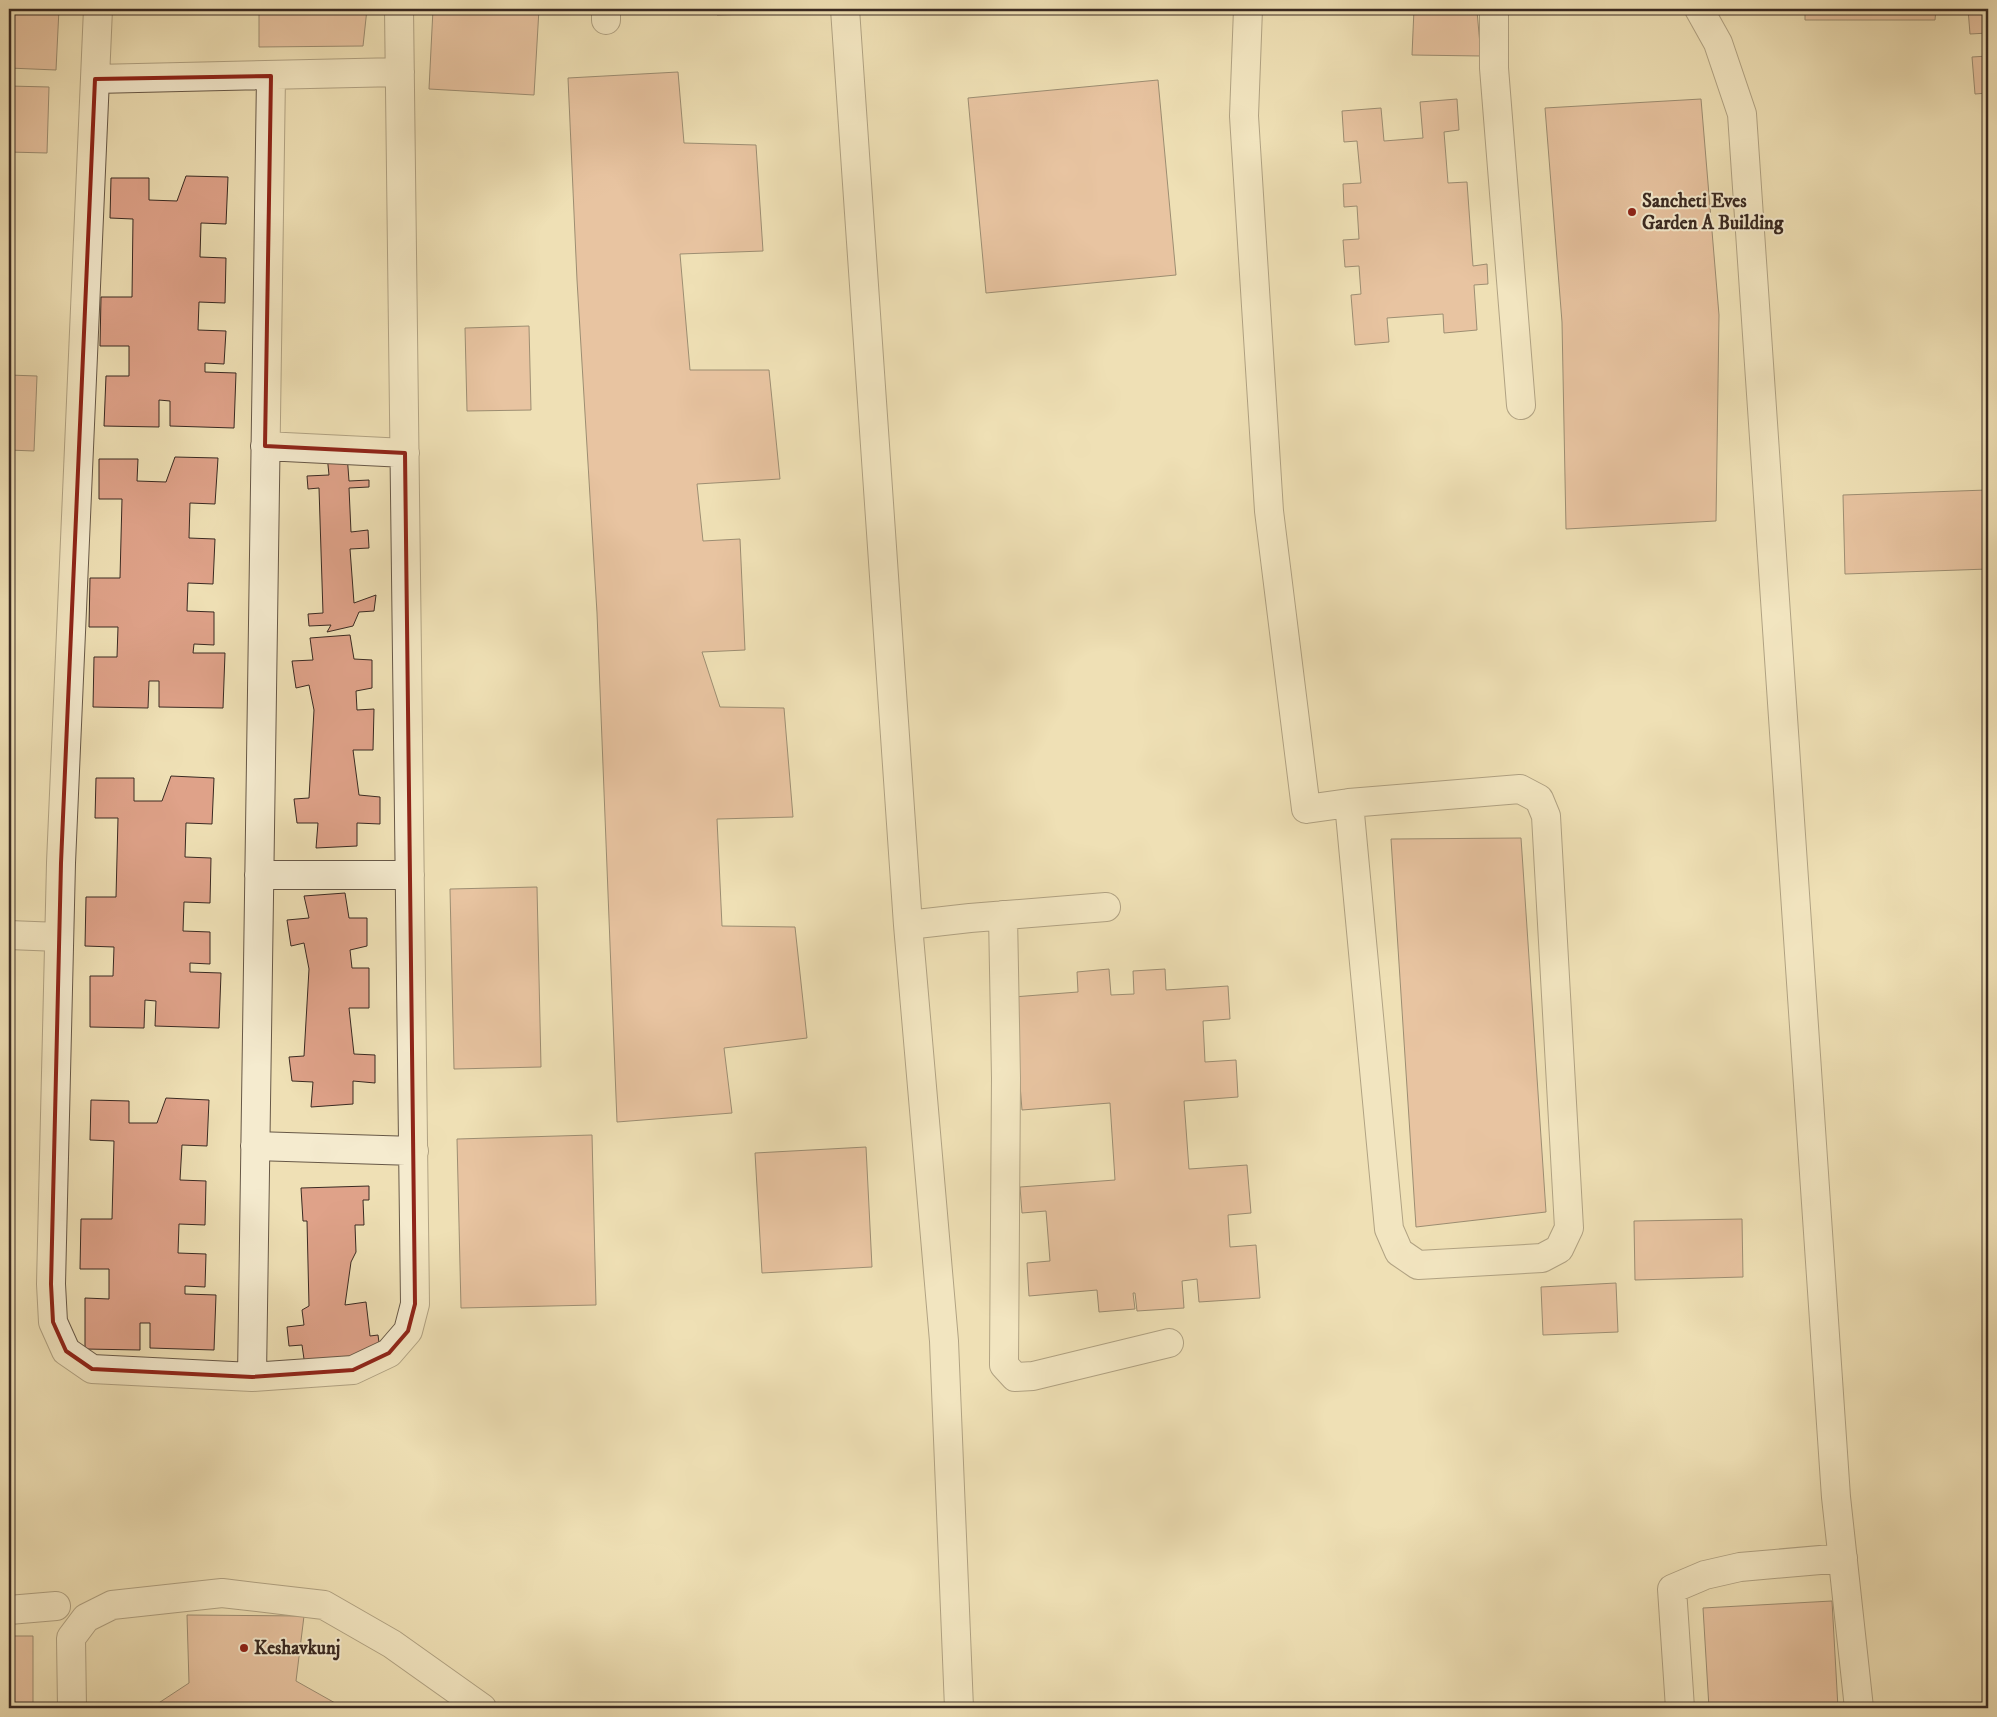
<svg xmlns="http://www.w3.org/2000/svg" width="1997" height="1717" viewBox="0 0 1997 1717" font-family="'IM FELL DW Pica',serif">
  <rect width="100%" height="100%" fill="#efe0b5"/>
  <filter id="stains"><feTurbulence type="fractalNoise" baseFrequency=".004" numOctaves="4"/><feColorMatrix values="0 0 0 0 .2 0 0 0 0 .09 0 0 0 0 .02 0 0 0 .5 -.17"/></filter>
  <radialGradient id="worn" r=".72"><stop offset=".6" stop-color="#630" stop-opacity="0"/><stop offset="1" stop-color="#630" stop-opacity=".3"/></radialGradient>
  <path fill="#dfa289" stroke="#3a2a22" d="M9,9h50l-3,61 -47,-2z
    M367,9l-4,37 -104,1v-36z
    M433,9h106l-5,86 -105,-6z
    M717,9h64v4l-64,2z
    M1414,9l63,2 4,45 -69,-1z
    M1805,9h131l-1,11h-130z
    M1968,9h20v24l-18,1z
    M1988,56v37l-13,1 -3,-37z
    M678,72l6,71 72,2 7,106 -83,3 10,116h79l11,109 -83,5 6,57 37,-2 5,111 -43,2 18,55 64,1 9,109 -76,2 5,107 73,1 12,111 -83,10 8,65 -115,9 -20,-509 -20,-333 -9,-202z
    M1158,80l18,195 -190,18 -18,-195z
    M9,86l40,1 -2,66 -38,-1z
    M1457,99l2,31 -15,2 4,51 19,-1 6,84 14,-2 1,20 -14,1 3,45 -33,3 -1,-19 -56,4 2,24 -34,3 -4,-50 10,-1 -2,-28 -14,1 -2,-27 16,-1 -2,-33 -13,1 -1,-23 18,-1 -4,-42 -13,1 -2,-31 39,-3 3,33 39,-3 -3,-36z
    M1701,99l18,216 -3,206 -150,8 -4,-207 -17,-214z
    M186,176l42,1 -2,47 -25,-1 -1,34 26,1 -1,45 -26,-1 -1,28 28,1 -2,33 -19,-1v9l31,1 -2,55 -64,-2v-25l-11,-1v27l-55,-1 2,-50h23v-30h-29l1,-49h31l1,-78 -23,-1 1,-40h38v22l28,1z
    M529,326l2,84 -64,1 -2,-83z
    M9,375l28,1 -3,75 -25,-1z
    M347,454l2,27 20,-1v7l-20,1 2,44 17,-2 1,18 -19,1 4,54 22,-8 -2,16 -15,1 -6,14 -26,6 4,-7 -22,1 -1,-12 15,-1 -4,-125 -11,1 -1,-13 22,-1 -2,-20z
    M175,457l43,1 -3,46 -25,-1 -1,35 26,1 -2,45 -25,-1 -1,28 27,1v33l-20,-1 -1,9h32l-2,55 -64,-1v-26h-10l-1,27 -55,-1 1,-50h23l1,-30h-29l1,-49h30l2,-79h-23v-40h39l-1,22 29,1z
    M1987,490l1,79 -143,5 -2,-79z
    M350,635l4,24 18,1v28l-16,3 1,19 17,-1 -1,41h-20l6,45 21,2v27l-23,-1v23l-41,2 2,-25h-21l-3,-24 15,-1 5,-88 -5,-25 -13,3 -4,-27 21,-1 -3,-22z
    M9,734l4,3 -3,28h-1z
    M171,776l43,2 -2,46 -26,-1 -1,34 26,1 -1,45 -26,-1 -1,29 27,1v32l-20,-1v9l31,1 -2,55 -64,-2 1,-25 -11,-1 -1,28 -54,-1v-51h23l1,-29 -29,-1 1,-49h30l2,-79h-23l1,-40h38v23h28z
    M9,798h3l-3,25z
    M1521,838l25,374 -130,15 -25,-388z
    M537,887l4,180 -87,2 -4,-180z
    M345,893l4,25h18v28l-17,4 2,18h17v40h-20l5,46 21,1v28l-22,-2v23l-42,3 2,-25 -21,-1 -3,-24 15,-1 5,-87 -5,-26 -13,3 -4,-26 22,-2 -5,-22z
    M1109,969l2,26 23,-1 -1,-23 32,-2 1,21 62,-4 2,33 -27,2 2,41 31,-2 2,37 -54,4 5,68 58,-4 4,48 -23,2 2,32 26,-2 4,53 -61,4 -2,-23 -15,2 2,27 -47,3 -2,-18h-2l2,16 -36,3 -2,-22 -68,6 -2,-33 23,-2 -4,-50 -24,2 -2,-26 95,-7 -5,-77 -88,7 -9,-113 65,-5 -1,-20z
    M166,1098l43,2 -2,46 -25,-1 -2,35 26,1 -1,44 -26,-1 -1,29 28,1 -1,33 -20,-1v8l31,1 -2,55 -64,-2v-25h-10v27l-55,-1v-51l24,1v-30h-29l1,-50h31l2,-78 -24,-1 1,-40 38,1v22h28z
    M592,1135l4,170 -135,3 -4,-169z
    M866,1147l6,120 -110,6 -7,-120z
    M369,1186v14h-6l1,25h-9l1,27 -5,10 -6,43 21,-3 4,34 8,-1 2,15 -75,16 -3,-21 -13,1 -2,-19 17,-2 -2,-15 7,-4 -2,-85h-4l-2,-33z
    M1742,1219l1,58 -108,3 -1,-59z
    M1616,1283l2,49 -75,3 -2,-48z
    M1832,1601l6,107h-129l-6,-100z
    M187,1615l117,1 -8,65 48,27h-193l38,-25z
    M9,1636h24v72h-24z"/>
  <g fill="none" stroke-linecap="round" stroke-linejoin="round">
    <defs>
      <path id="minor" d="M98,9l-37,854 -10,421 2,38 13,29 26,18 160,8 101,-7 36,-17 19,-22 7,-27 -16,-1295
        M606,9v11
        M845,9l63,916 36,416 15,367
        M1248,9l-4,107 25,395 37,298 43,-6 171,-14 19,10 7,17 23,412 -10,21 -17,9 -124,7 -19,-13 -10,-23 -40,-426
        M1494,9v59l27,337
        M1699,9l19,34 24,71 94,1383 23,211
        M95,79l305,-7
        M265,446l140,7
        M259,875h151
        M1003,915l3,163 -2,287 11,12 18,-1 136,-33
        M908,925l62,-7 136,-11
        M9,935l50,2
        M255,1146l159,5
        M252,1377l19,-1301
        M9,1610l47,-4
        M72,1708l-1,-70 15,-20 26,-13 110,-12 102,12 68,39 90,64
        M1680,1708l-8,-119 33,-14 35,-8 103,-9"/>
    </defs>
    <use href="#minor" stroke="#675847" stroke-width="30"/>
    <use href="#minor" stroke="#f5ebcf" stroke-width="28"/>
  </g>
  <path d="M0 0H1997V1717H0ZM271,76l-6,370 140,7 10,851 -7,27 -19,22 -36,17 -101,7 -160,-8 -26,-18 -13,-29 -2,-38 10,-421 34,-784z" fill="#efe0b5" fill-opacity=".55" fill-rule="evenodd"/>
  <path fill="none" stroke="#8f2418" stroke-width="4" stroke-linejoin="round" d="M271,76l-6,370 140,7 10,851 -7,27 -19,22 -36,17 -101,7 -160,-8 -26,-18 -13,-29 -2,-38 10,-421 34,-784z"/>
  <g fill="#8f2418" stroke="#f5ebcf" stroke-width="2">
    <circle cx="1632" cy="212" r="5"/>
    <circle cx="244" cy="1648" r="5"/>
  </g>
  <g text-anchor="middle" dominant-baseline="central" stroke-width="4" stroke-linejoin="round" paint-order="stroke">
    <g font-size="19" font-weight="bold" fill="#3a2a22" stroke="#f5ebcf" text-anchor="start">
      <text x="1642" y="201">Sancheti Eves<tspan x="1642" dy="22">Garden A Building</tspan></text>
      <text x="254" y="1648">Keshavkunj</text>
    </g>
  </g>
  <rect width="1997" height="1717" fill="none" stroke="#efe0b5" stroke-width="30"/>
  <rect x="10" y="10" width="1977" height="1697" fill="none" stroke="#3a2a22" stroke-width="2.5"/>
  <rect x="15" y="15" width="1967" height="1687" fill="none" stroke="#3a2a22"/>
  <rect width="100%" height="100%" filter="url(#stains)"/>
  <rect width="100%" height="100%" fill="url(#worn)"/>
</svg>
